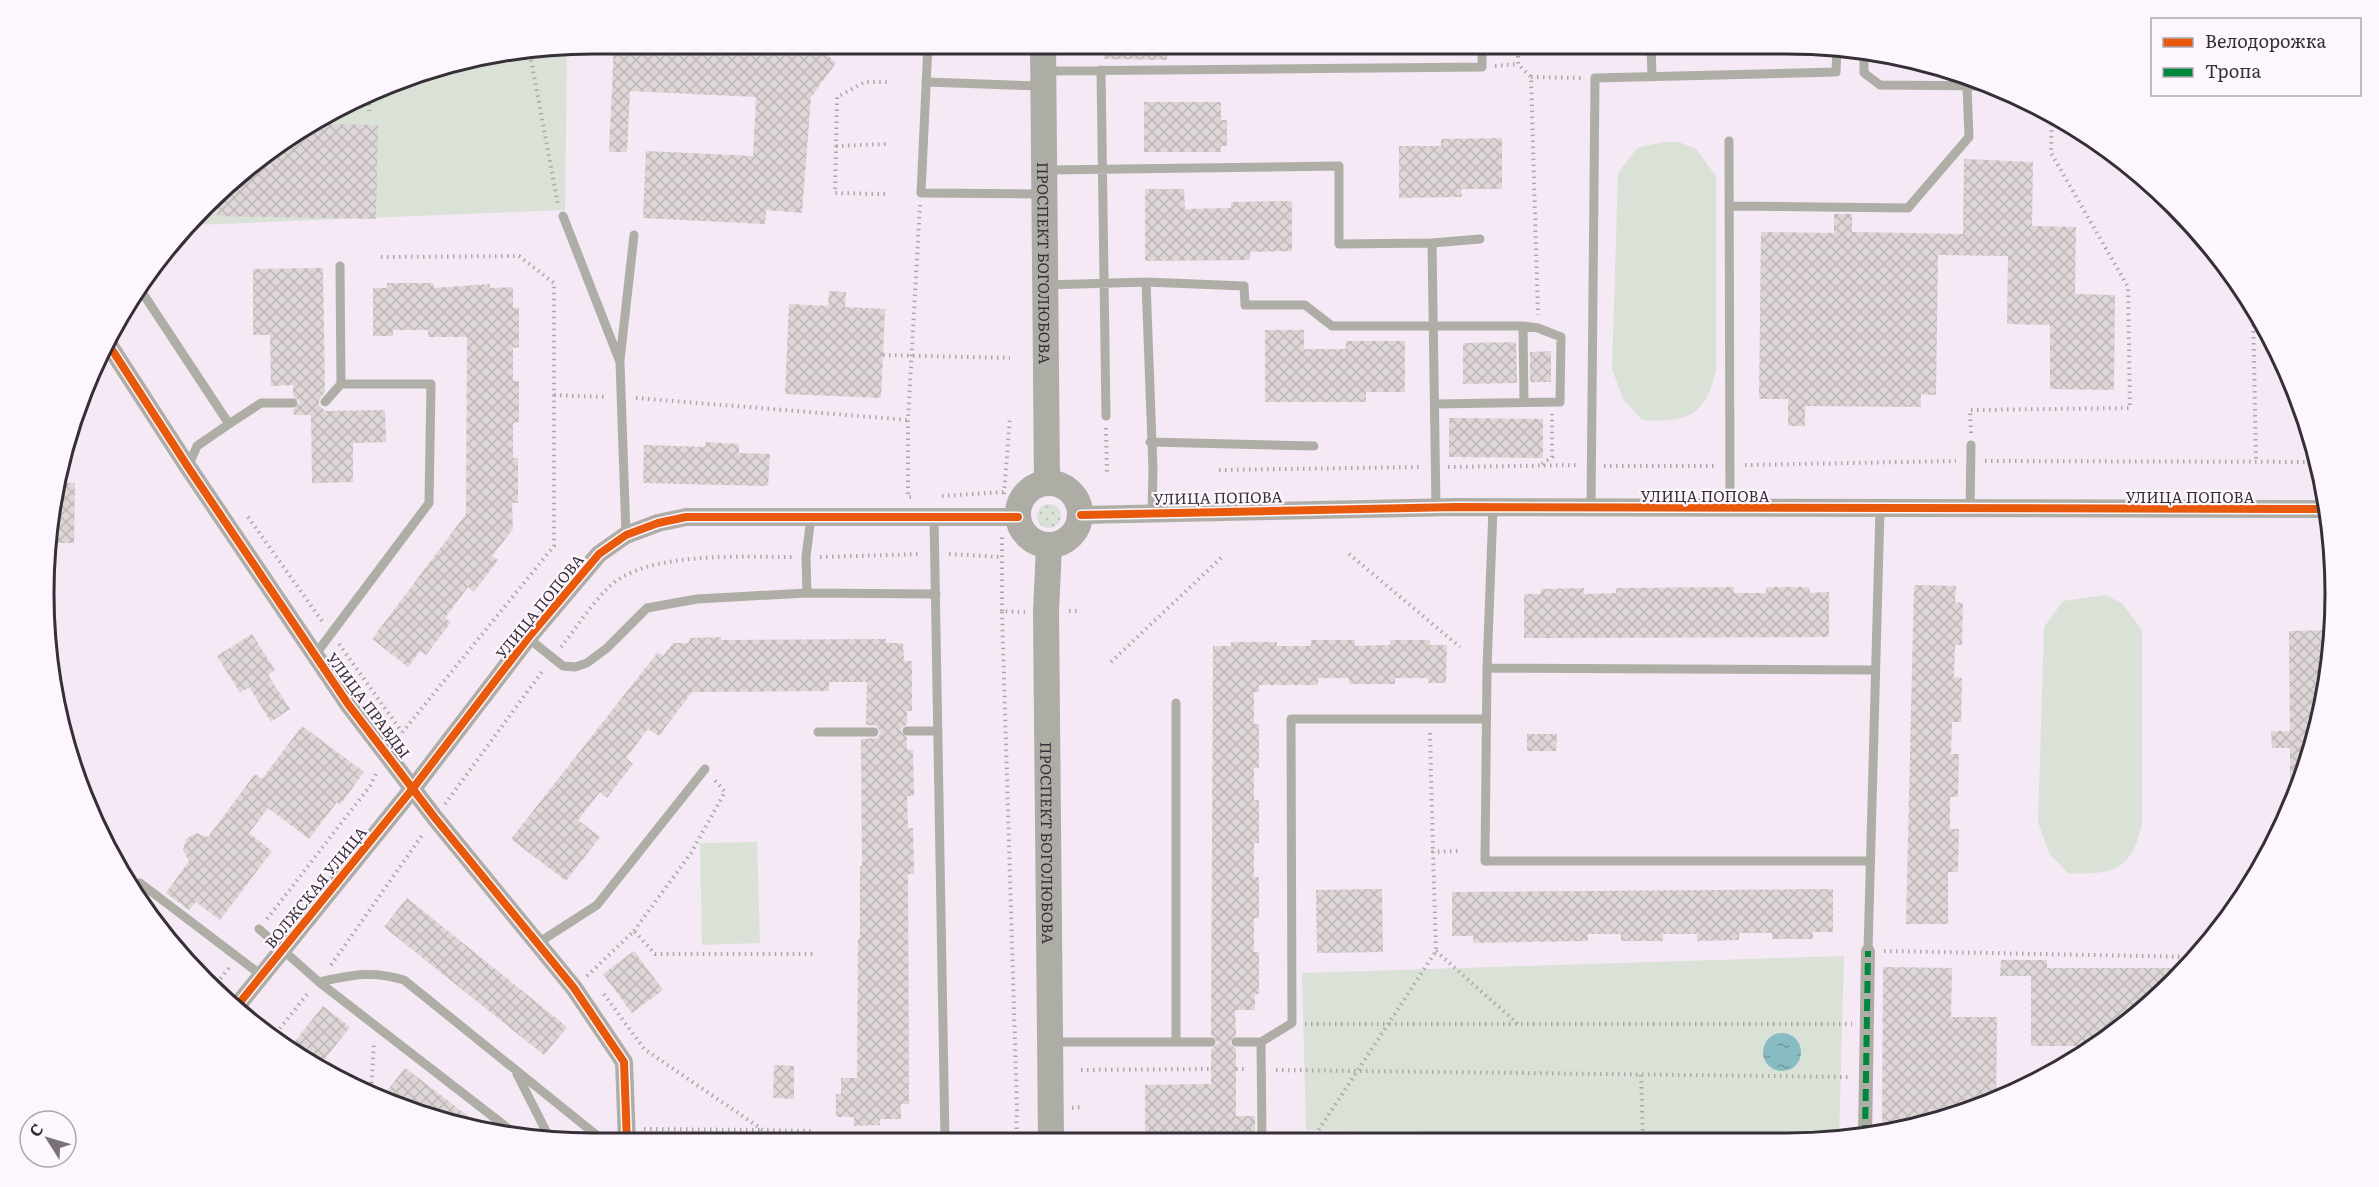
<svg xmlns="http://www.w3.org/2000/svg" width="2379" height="1187" viewBox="0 0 2379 1187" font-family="Literata,serif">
  <defs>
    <pattern id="grass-dots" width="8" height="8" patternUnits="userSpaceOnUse" patternTransform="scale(1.5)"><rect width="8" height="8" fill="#dae2d7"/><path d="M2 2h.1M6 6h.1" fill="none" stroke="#bcc2b9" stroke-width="1.8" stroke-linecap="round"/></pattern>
    <pattern id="water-ripples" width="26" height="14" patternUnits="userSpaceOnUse" patternTransform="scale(1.5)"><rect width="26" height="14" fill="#86bcc2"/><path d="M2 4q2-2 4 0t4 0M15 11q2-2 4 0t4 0" fill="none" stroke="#6e999f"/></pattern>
    <pattern id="building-cross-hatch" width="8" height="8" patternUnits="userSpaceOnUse" patternTransform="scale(1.5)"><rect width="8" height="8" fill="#ddd5d6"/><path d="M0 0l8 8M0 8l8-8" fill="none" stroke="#beb7b8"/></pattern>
  </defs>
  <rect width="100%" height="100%" fill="#f4e9f5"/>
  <path fill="url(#grass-dots)" d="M1037 516a12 12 0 1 1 24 0a12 12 0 1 1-24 0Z"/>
  <path fill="#dae2d7" d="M567,48l-2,162 -370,15 63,-68 158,-84z
    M1663,142h16l17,7 20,27v193c-9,47 -30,54 -74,51l-19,-21 -11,-30 6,-196 19,-25z
    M2105,595l17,8 20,27v193c-9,46 -29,53 -74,50l-19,-20 -11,-31 6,-195 19,-26z
    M757,842l3,101 -58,2 -2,-102z
    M1844,956l-5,182 -533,-8 -4,-157z"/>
  <path fill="url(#water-ripples)" d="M1763 1052a19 19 0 1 1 38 0a19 19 0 1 1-38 0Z"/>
  <path fill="url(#building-cross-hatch)" d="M614,44h137v8l42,1 9,-9h14l20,19 -25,34 -9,116 -36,-3 -1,14 -122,-6 3,-67 107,5 3,-59 -126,-6 -3,61h-18z
    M1104,44h63v16l-63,-1z
    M1144,102h77v18h6v26h-6v6h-77z
    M321,124l57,1 -2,94 -159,-3 1,-15 40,-44z
    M1502,138v51h-41l1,8 -63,1v-52h42v-7z
    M1964,159l69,3 -1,64 44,1 -1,67 40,1 -1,95 -64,-1v-64l-43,-1 1,-68 -70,-1 -2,140 -15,-1v13l-116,-1v20h-17v-27h-29l2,-167 73,1v-19h18v18l111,2z
    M1145,189h39l1,20 46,-1v-6l61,-1v50l-42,1v8l-105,1z
    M323,268l2,124 -6,8v5l6,6 60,-1 1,32 -33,1v39l-41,1 -1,-68h-17l-1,-5 7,-8 -7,-6v-11l-22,1 -1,-51h-17v-66z
    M387,283h46l1,5 56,-4v4l23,-1v21h6v39l-6,1v33h6v41l-6,1v35h5v45h-6l1,26 -21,27 6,4 -24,32 -6,-5 -23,31 6,4 -25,33 -6,-4 -12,16 -36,-28 94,-125 1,-177h-39v-7h-35v6h-20v-48h14z
    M829,291l17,1 -1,15 40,2 -4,89 -96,-4 4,-90 39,2z
    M1265,330h39v19h42v-8h59v51h-39v10h-101z
    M1516,342l1,41 -54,1v-41z
    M1551,351v31h-21v-30z
    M1449,418l94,1v39l-94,-1z
    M706,442l33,2v9l31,1 -2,32 -125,-3 1,-38 61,2z
    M55,483h20l-1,60h-22z
    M1914,585l42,1 -1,16 8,1 -1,42h-7l-1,32 8,1 -1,44h-9l-1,32h8l-1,43h-8v32h9l-1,43h-10v52h-42z
    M1734,587v6h32v-6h43l1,6 19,-1v45l-305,1v-44h17v-5l43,-1v6l32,-1v-5z
    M2334,630l-17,106 -27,66v-54h-18l-1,-17h19l-1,-100z
    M252,634l23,36 -7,5 22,34 -19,13 -22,-35 -9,6 -23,-37z
    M721,637v3l165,-1v4h17l1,18h8v50h-5v13l-7,6 7,8v12h6l1,46h-7l1,32h5l1,46h-6l1,230h-8v15h-21v6l-26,1v-9h-18v-23h5v-16h16l1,-139h2v-73h2l-1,-127 16,-1 4,-5 -4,-7 -11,-1 1,-43h-38v9l-137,1 -33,44 -11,-7 -22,29 7,6 -26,34 -7,-6 -22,28 22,17 -34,44 -55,-42 147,-187 5,4 10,-13h16v-5z
    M1311,640h44v6l35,-1v-5h40v5h17l-1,38h-18v-5h-33v6h-46v-6h-31v7h-59v7h-5v32h5v44h-5v32h5v43h-5v34h5v41h-5v34h5v42h-4v16h-20l1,25 -7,8 7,6v67h19v24l-110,1v-56l66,-1v-35l7,-6 -7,-8 2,-389h18v-4h46v4h34z
    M302,726l62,46 -24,33 -3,-3 -28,37 -41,-31 -19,25 23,18 -52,69 -24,-18 -7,8 -23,-17 23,-32 -6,-11 3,-11 10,-6 12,4 47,-63 7,5z
    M1527,734h30l-1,17h-29z
    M1382,889l1,63 -66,1 -1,-63z
    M1833,889v43h-20v7h-41v-6h-33v7l-42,1v-7h-34v7h-42v-7h-33v7l-115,2v-7h-21v-44z
    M407,898l160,129 -23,28 -160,-128z
    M634,951l29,39 -31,23 -29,-39z
    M2001,960h46v8h123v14l-79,69 -15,8v-13h-45v-70h-31z
    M1883,967l69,1 -1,49h46l-1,85 -114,30z
    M323,1006l27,21 -30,38 -28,-20z
    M774,1065l20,1v33l-21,-1z
    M405,1068l20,15 62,48 -36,-6 -60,-23 -8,-6z"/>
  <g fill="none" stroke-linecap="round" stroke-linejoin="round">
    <path stroke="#aca8a8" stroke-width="4" stroke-dasharray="1.5 4.5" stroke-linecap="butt" d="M1518,44v20l13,13 7,238
      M530,54l28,151
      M1495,66l23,-2
      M1531,77l50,1
      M369,98v13
      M836,146l51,-2
      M885,194l-50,-1 2,-96 28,-15h26
      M381,257l138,-1 35,27v263l-158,194
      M2253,307l3,154
      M883,355l127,3
      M554,395l53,2
      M636,398l272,22
      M1106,428l1,44
      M1971,433l-1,-23 160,-2 -2,-121 -77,-134 1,-38
      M1985,461l332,1
      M1542,464l10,-7v-43
      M1745,465l211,-4
      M1604,466h112
      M1448,467l130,-2
      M1219,470l203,-3
      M1004,494l6,-77
      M942,496l62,-4
      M911,497h-3v-77l12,-215
      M248,517l74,104
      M949,554l53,3
      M1349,554l111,93
      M820,557l101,-3
      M1002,611v-77
      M1069,611h11
      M339,644l63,88
      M561,647c16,-20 31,-44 49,-61 38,-35 133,-29 182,-29
      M1111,662l111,-105
      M1430,733l3,119
      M445,804l99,-135
      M267,919l103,-133 7,-14
      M634,931l57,-78 34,-61 -12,-14
      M1436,951l82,73
      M1884,951l314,6
      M331,965l92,-131
      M587,976l47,-45 21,23h161
      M213,988l16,-20
      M604,994l40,55 119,81 51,1
      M1305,1024h547
      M276,1033l33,-41
      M1236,1069h11
      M1081,1070l131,-1
      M1276,1070l574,7
      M1641,1075l2,64
      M371,1095l3,-54
      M1072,1108l9,-1
      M644,1129l119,1
      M1312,1140l124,-189 -3,-99 26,-1
      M1016,1141l1,-31 -15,-499 23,1"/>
    <path stroke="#aeaea6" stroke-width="9" d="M928,44l-7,149 122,1
      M1651,45l1,30
      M1864,52v21l16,12 112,1
      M1101,70l5,346
      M1045,71l437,-4v-23
      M926,82l115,4
      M1729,141l1,368
      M1047,170l292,-4v78l93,-1
      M1729,206l179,2 61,-71 -2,-51
      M563,216l57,146 6,173
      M1146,282l7,188 -1,42
      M1046,285l100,-3 98,4 1,19h60l27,21h191l15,2 23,9 -1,65 -125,2
      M138,286l91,138 -32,22 -9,21
      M1523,326l1,75
      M620,360l14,-125
      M325,402l16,-18 -1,-118
      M229,424l32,-21h32
      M1150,442l164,4
      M1436,508l-4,-265 48,-4
      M1493,508l-6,160 388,2
      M1591,508l4,-430 241,-6 1,-25
      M1970,510l1,-65
      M934,517l11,624
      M807,593l-1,-36 5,-40
      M528,638l35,28 12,1 12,-4 20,-15 40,-40 50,-9 110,-6 129,1
      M315,655l114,-152 2,-119h-90
      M1487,668l-2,193h385
      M907,731h30
      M818,732h56
      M140,883l121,92
      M259,929l60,53 199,154
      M538,943l59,-38 108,-136
      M1868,951l12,-442
      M319,982c33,-7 52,-12 85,-2l201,162
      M1052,1042h159
      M1176,1042v-339
      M1236,1042h25l1,98
      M1261,1042l31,-19 -1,-304h194
      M517,1074l34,67"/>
    <path stroke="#aeaea6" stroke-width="14" d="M1865,1137l3,-186"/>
    <path stroke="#aeaea6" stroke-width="18" d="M107,342l81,125 160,237 87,114 139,170 50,74 3,80
      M1081,515l375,-8 872,2
      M237,1006l177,-219 114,-149 71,-84 27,-19 32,-12 28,-6h332"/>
    <g stroke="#adaca5" stroke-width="26">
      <path id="s1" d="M1043,44l4,438"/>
      <circle cx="1049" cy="514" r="31"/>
      <path id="s2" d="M1049,546l-3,66 5,529"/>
    </g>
    <path stroke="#00873e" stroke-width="6" stroke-dasharray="12 6" stroke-linecap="butt" d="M1865,1137l3,-186"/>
    <defs>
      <path id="cycleway" d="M107,342l81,125 160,237 87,114 139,170 50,74 3,80
        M1081,515l375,-8 872,2
        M237,1006l177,-219 114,-149 71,-84 27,-19 32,-12 28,-6h332"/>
    </defs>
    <use href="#cycleway" stroke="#fef6ff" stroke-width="11"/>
    <use href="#cycleway" stroke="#e8590c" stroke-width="8"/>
  </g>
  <g text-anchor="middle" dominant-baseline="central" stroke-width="4.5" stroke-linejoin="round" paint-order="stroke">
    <g font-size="15" fill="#372f38" stroke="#fef6ff">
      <text stroke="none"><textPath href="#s1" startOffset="219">ПРОСПЕКТ БОГОЛЮБОВА</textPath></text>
      <text x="1705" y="495">УЛИЦА ПОПОВА</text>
      <text x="2190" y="496">УЛИЦА ПОПОВА</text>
      <text transform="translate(1218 497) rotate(-1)">УЛИЦА ПОПОВА</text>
      <text transform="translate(539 606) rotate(-51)">УЛИЦА ПОПОВА</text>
      <text transform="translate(369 705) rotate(53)">УЛИЦА ПРАВДЫ</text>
      <text stroke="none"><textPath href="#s2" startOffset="297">ПРОСПЕКТ БОГОЛЮБОВА</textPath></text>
      <text transform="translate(315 887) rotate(-51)">ВОЛЖСКАЯ УЛИЦА</text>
    </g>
  </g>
  <path d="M0 0H2379V1187H0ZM593 54H1786A539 539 0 0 1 2325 593V594A539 539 0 0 1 1786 1133H593A539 539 0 0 1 54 594V593A539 539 0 0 1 593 54Z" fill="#fef6ff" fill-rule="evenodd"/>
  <path fill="none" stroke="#372f38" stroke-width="3" d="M593 54H1786A539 539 0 0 1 2325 593V594A539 539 0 0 1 1786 1133H593A539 539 0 0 1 54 594V593A539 539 0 0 1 593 54Z"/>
  <rect x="2151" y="18" width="210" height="78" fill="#fef6ff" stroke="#aea6af" stroke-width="1.5"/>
  <rect x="2163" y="38" width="30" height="9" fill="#e8590c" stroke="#aea6af" stroke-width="1.5"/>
  <text x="2205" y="48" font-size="18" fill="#372f38">Велодорожка</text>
  <rect x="2163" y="68" width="30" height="9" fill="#00873e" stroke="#aea6af" stroke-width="1.5"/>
  <text x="2205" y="78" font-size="18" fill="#372f38">Тропа</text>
  <g transform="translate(48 1139) rotate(307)"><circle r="28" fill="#fef6ff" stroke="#aea6af" stroke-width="1.5"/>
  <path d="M0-4.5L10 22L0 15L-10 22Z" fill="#79707a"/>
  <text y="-9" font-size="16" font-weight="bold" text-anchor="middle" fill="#372f38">С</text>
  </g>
</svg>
